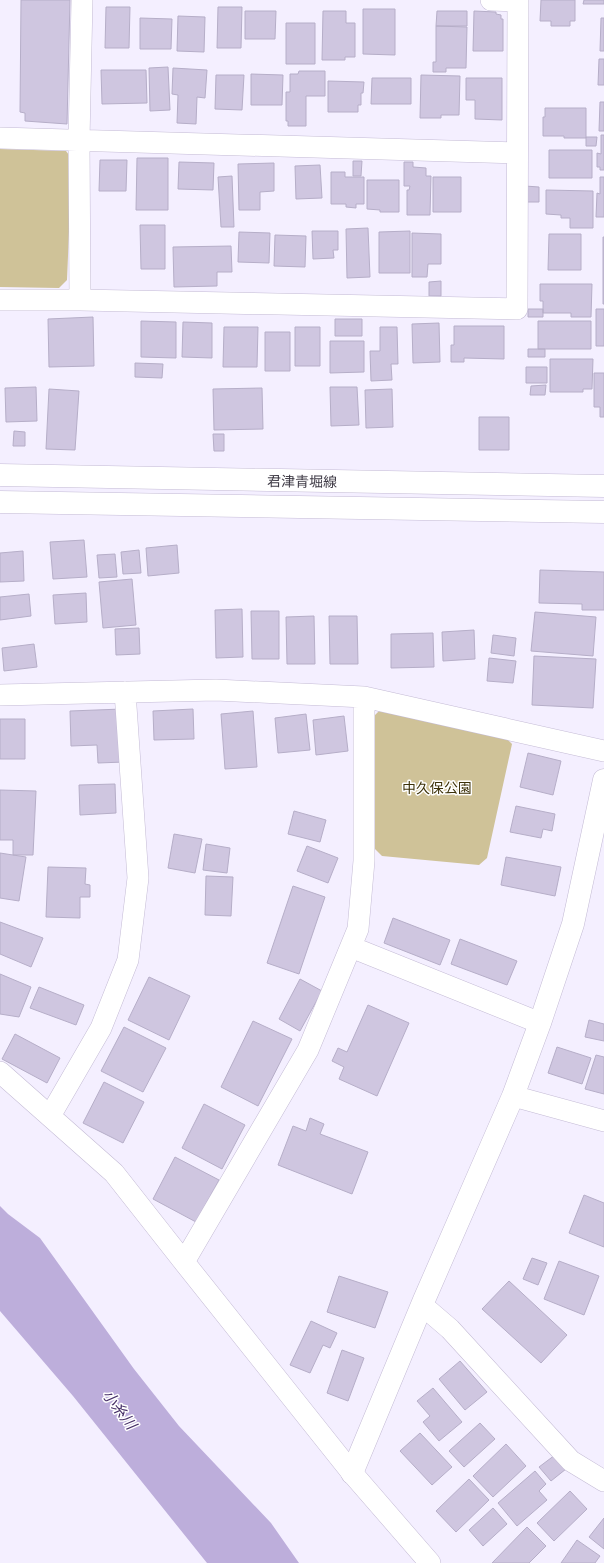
<svg xmlns="http://www.w3.org/2000/svg" width="604" height="1563" viewBox="0 0 604 1563" font-family="'Open Sans','Noto Sans JP',sans-serif">
  <rect width="100%" height="100%" fill="#f4efff"/>
  <path fill="#cfc298" d="M0,149l66,2 6,8 -5,121 -8,8 -59,-1z
    M380,710l124,26 8,8 -25,114 -8,7 -97,-9 -8,-8 -3,-129z"/>
  <path fill="#bdaedb" d="M0,1206l8,8 32,24 94,131 45,57 92,97 28,40h-92l-134,-167 -73,-85z"/>
  <path fill="#cfc6e0" stroke="#b6aec8" d="M21,0h49l-3,124 -42,-3v-8l-5,-1z
    M541,0h34v21h-5v5h-19v-5h-11z
    M584,0h20v4h-21z
    M106,7h24l-1,41h-24z
    M218,7h24l-1,41h-24z
    M363,9h32v46l-32,-1z
    M245,11h31l-1,28h-30z
    M323,11h23v12h9v34h-10v3h-23z
    M437,11h30v15h-31z
    M474,11l22,1v2l5,1v4h2v32h-30z
    M178,16l27,1 -1,35 -27,-1z
    M140,18l32,1 -1,30h-31z
    M601,18h3v33h-4z
    M286,23h29v41h-29z
    M436,26l31,1 -1,41h-20v4h-13v-10h3z
    M599,59h5v26h-6z
    M168,67l2,43 -20,1 -1,-43z
    M173,68l34,2 -2,28 -8,-1 -1,27 -19,-1 1,-28 -6,-1z
    M101,70h45l1,33 -45,1z
    M299,71h26v25h-19v30h-18v-5h-2v-29h4v-18h8z
    M251,74l32,1 -1,30h-31z
    M216,75h28l-2,35 -27,-1z
    M421,75l39,1 -1,39h-18v3h-21z
    M372,78h39v26h-40z
    M466,78h36v42l-27,-1v-19h-9z
    M328,81l36,1 -1,11h-2v12h-3v7h-30z
    M600,102h4v29h-5z
    M545,108h41v30h-22v-2h-21v-19h2z
    M601,135h3v35h-4v-3h-3v-14l4,1z
    M586,137h11l-1,9h-10z
    M549,150h43v28h-43z
    M137,158h31v52h-32z
    M100,160h27l-1,31h-27z
    M353,161h9l-1,15h-8z
    M179,162l35,1 -1,27 -35,-1z
    M404,162h9v5l13,1v8h5l-1,39h-23v-25h2l1,-4h-6z
    M274,163v28l-14,1v18h-21l-1,-46z
    M320,165l2,33 -26,1 -1,-33z
    M331,172h14v5h19v27h-8v4l-10,-1v-3h-15z
    M232,176l2,51h-13l-3,-50z
    M433,177h28v35h-28z
    M600,177h4v40h-8l1,-24 3,1z
    M367,180h32v32h-19v-2l-13,-1z
    M525,186l14,1v15h-14z
    M546,190l47,1v37h-23v-10h-9v-3l-15,-1z
    M140,225h25v44h-24z
    M368,228l2,49 -23,1 -1,-49z
    M312,231h26v19h-5l1,8 -21,1z
    M410,231v42h-31v-41z
    M239,232l31,1 -1,30 -31,-1z
    M412,233l29,1v30h-13l-1,13h-15z
    M549,234h32v36h-33z
    M275,235l31,1 -1,31 -31,-1z
    M603,237h1v67h-1z
    M231,246l1,26h-15v14l-43,1 -1,-40z
    M441,281v15h-12v-14z
    M540,284h52l-1,33h-20v-4h-28v-12h-3z
    M528,309h15v8h-15z
    M596,309h8v37h-8z
    M93,317l1,49 -45,1 -1,-48z
    M335,319h27v17h-27z
    M141,321l35,1v36l-35,-1z
    M538,321h53v28h-53z
    M183,322l29,1v35l-30,-1z
    M439,323l1,39 -27,1 -1,-39z
    M454,326h50v33l-40,-1v4h-13v-17h3z
    M224,327h34l-1,40h-34z
    M295,327h25v39h-25z
    M380,327h17l1,37h-7l1,16 -21,1 -1,-30h10z
    M265,332h25v39h-25z
    M330,341h34v31l-34,1z
    M528,349h17v8h-17z
    M550,359h43l-1,30h-9v3h-33z
    M135,363l28,1 -1,14 -27,-1z
    M526,367h21v16h-21z
    M594,373h10v44h-4v-10h-6z
    M546,385l-1,10h-15l1,-9z
    M36,387l1,34 -31,1 -1,-34z
    M330,387h27l2,38 -28,1z
    M262,388l1,41 -49,1 -1,-41z
    M49,389l30,2 -4,59 -29,-1z
    M392,389l1,38 -27,1 -1,-38z
    M479,417h30v33h-30z
    M14,431l11,1v14h-12z
    M213,434h11v17h-10z
    M84,540l3,37 -34,2 -3,-37z
    M177,545l2,28 -31,3 -2,-28z
    M139,550l2,23 -18,1 -2,-22z
    M23,551l1,30 -24,1v-29z
    M115,554l2,23 -18,1 -2,-23z
    M540,570l64,2v38h-22v-6l-43,-1z
    M132,579l4,46 -33,3 -4,-46z
    M86,593l1,29 -32,2 -2,-29z
    M29,594l2,22 -31,4v-23z
    M242,609l1,48 -27,1 -1,-48z
    M251,611h28v48h-27z
    M535,612l61,5 -3,39 -62,-5z
    M314,616l1,48h-28l-1,-47z
    M329,616h28l1,48h-28z
    M139,628l1,26 -24,1 -1,-26z
    M474,630l1,29 -32,2 -1,-29z
    M433,633l1,34 -43,1v-34z
    M493,635l23,3 -2,18 -23,-3z
    M34,644l3,23 -33,4 -2,-23z
    M534,656l62,3 -3,49 -61,-3z
    M489,658l27,3 -3,22 -26,-2z
    M122,709l2,53 -26,1 -1,-18 -26,1 -1,-35z
    M193,709l1,30 -40,1 -1,-29z
    M253,711l4,56 -32,2 -4,-55z
    M306,714l4,36 -32,3 -3,-35z
    M344,716l4,35 -32,4 -3,-35z
    M0,719h25v40h-25z
    M528,753l33,8 -8,34 -33,-8z
    M115,784l1,29 -36,2 -1,-30z
    M0,790l36,1 -3,64h-20v-15h-13z
    M516,806l39,8 -3,17 -9,-2 -2,9 -31,-6z
    M294,811l32,9 -6,22 -32,-8z
    M174,834l28,5 -7,34 -27,-5z
    M206,844l24,4 -3,25 -24,-3z
    M307,846l31,12 -10,25 -31,-12z
    M0,853l26,4 -7,44 -19,-3z
    M506,857l55,10 -6,29 -54,-11z
    M48,867l38,1 -1,16 5,1v12h-10v21l-34,-1z
    M206,876l27,1 -2,39 -26,-1z
    M293,886l32,11 -26,77 -32,-11z
    M393,918l57,22 -10,25 -56,-22z
    M0,922l43,16 -12,29 -31,-13z
    M460,939l57,22 -10,24 -56,-21z
    M0,974l31,13 -12,30 -19,-3z
    M149,977l41,19 -21,44 -41,-20z
    M300,979l22,12 -22,40 -21,-12z
    M39,987l45,18 -8,20 -46,-17z
    M368,1005l41,18 -32,73 -38,-17 5,-12 -12,-6 6,-13 9,4z
    M589,1020l15,4v17l-19,-4z
    M253,1021l39,18 -34,67 -37,-19z
    M124,1027l42,21 -23,44 -42,-21z
    M15,1034l45,24 -13,25 -45,-24z
    M557,1047l34,11 -9,26 -34,-11z
    M596,1055l8,2v37l-19,-5z
    M104,1082l40,20 -21,41 -40,-20z
    M204,1104l41,21 -23,44 -40,-21z
    M310,1118l14,6 -4,10 48,18 -16,42 -74,-29 15,-39 13,5z
    M175,1157l44,23 -23,42 -43,-23z
    M584,1195l20,8v44l-35,-14z
    M532,1258l15,5 -9,22 -15,-6z
    M559,1261l40,15 -15,39 -40,-16z
    M339,1276l49,16 -13,36 -48,-16z
    M509,1281l58,54 -26,28 -59,-54z
    M311,1321l26,12 -7,15 -7,-3 -13,28 -20,-8z
    M342,1350l22,8 -16,43 -21,-8z
    M460,1361l27,31 -22,18 -26,-31z
    M433,1388l29,34 -23,19 -16,-19 7,-6 -13,-15z
    M480,1423l15,16 -31,28 -15,-16z
    M420,1433l32,34 -20,18 -32,-34z
    M506,1444l20,22 -33,31 -20,-21z
    M555,1455l11,14 -15,12 -12,-14z
    M535,1471l11,13 -7,7 8,9 -30,26 -19,-23z
    M469,1479l20,21 -33,32 -20,-21z
    M570,1491l17,18 -33,32 -17,-18z
    M493,1508l14,16 -24,22 -14,-16z
    M604,1518v31l-15,-12z
    M527,1527l19,19 -17,17h-37z
    M577,1540l23,16 -5,7h-34z"/>
  <g fill="none" stroke-linecap="round" stroke-linejoin="round">
    <defs>
      <path id="street" d="M491,0l27,1
        M0,138l517,15
        M0,300h80l437,9 1,-309
        M80,300l-1,-160 3,-140
        M0,695l216,-5 148,7 240,54
        M351,947l189,76
        M0,1072l114,101 70,89 168,211 78,90
        M513,1096l91,25
        M50,1116l51,-88 27,-68 10,-82 -13,-186
        M184,1262l124,-212 50,-121 6,-68v-164
        M422,1305l28,24 121,132 33,20"/>
      <path id="secondary" d="M0,475l604,11
        M0,502l604,10
        M352,1473l72,-173 89,-204 27,-73 33,-99 31,-144"/>
    </defs>
    <use href="#street" stroke="#c4bbd5" stroke-width="22"/>
    <use href="#secondary" stroke="#c4bbd5" stroke-width="23"/>
    <use href="#street" stroke="#fff" stroke-width="21"/>
    <use href="#secondary" stroke="#fff" stroke-width="22"/>
  </g>
  <g text-anchor="middle" dominant-baseline="central" stroke-width="3" stroke-linejoin="round" paint-order="stroke">
    <g font-size="14" fill="#3e3a45" stroke="#fff">
      <text transform="translate(302 481) rotate(1)">君津青堀線</text>
    </g>
    <g font-size="14" fill="#3c3109" stroke="#fff">
      <text x="437" y="787">中久保公園</text>
    </g>
    <g font-size="15" font-style="italic" fill="#473068" stroke="#fff">
      <text transform="translate(120 1409) rotate(53)">小糸川</text>
    </g>
  </g>
</svg>
